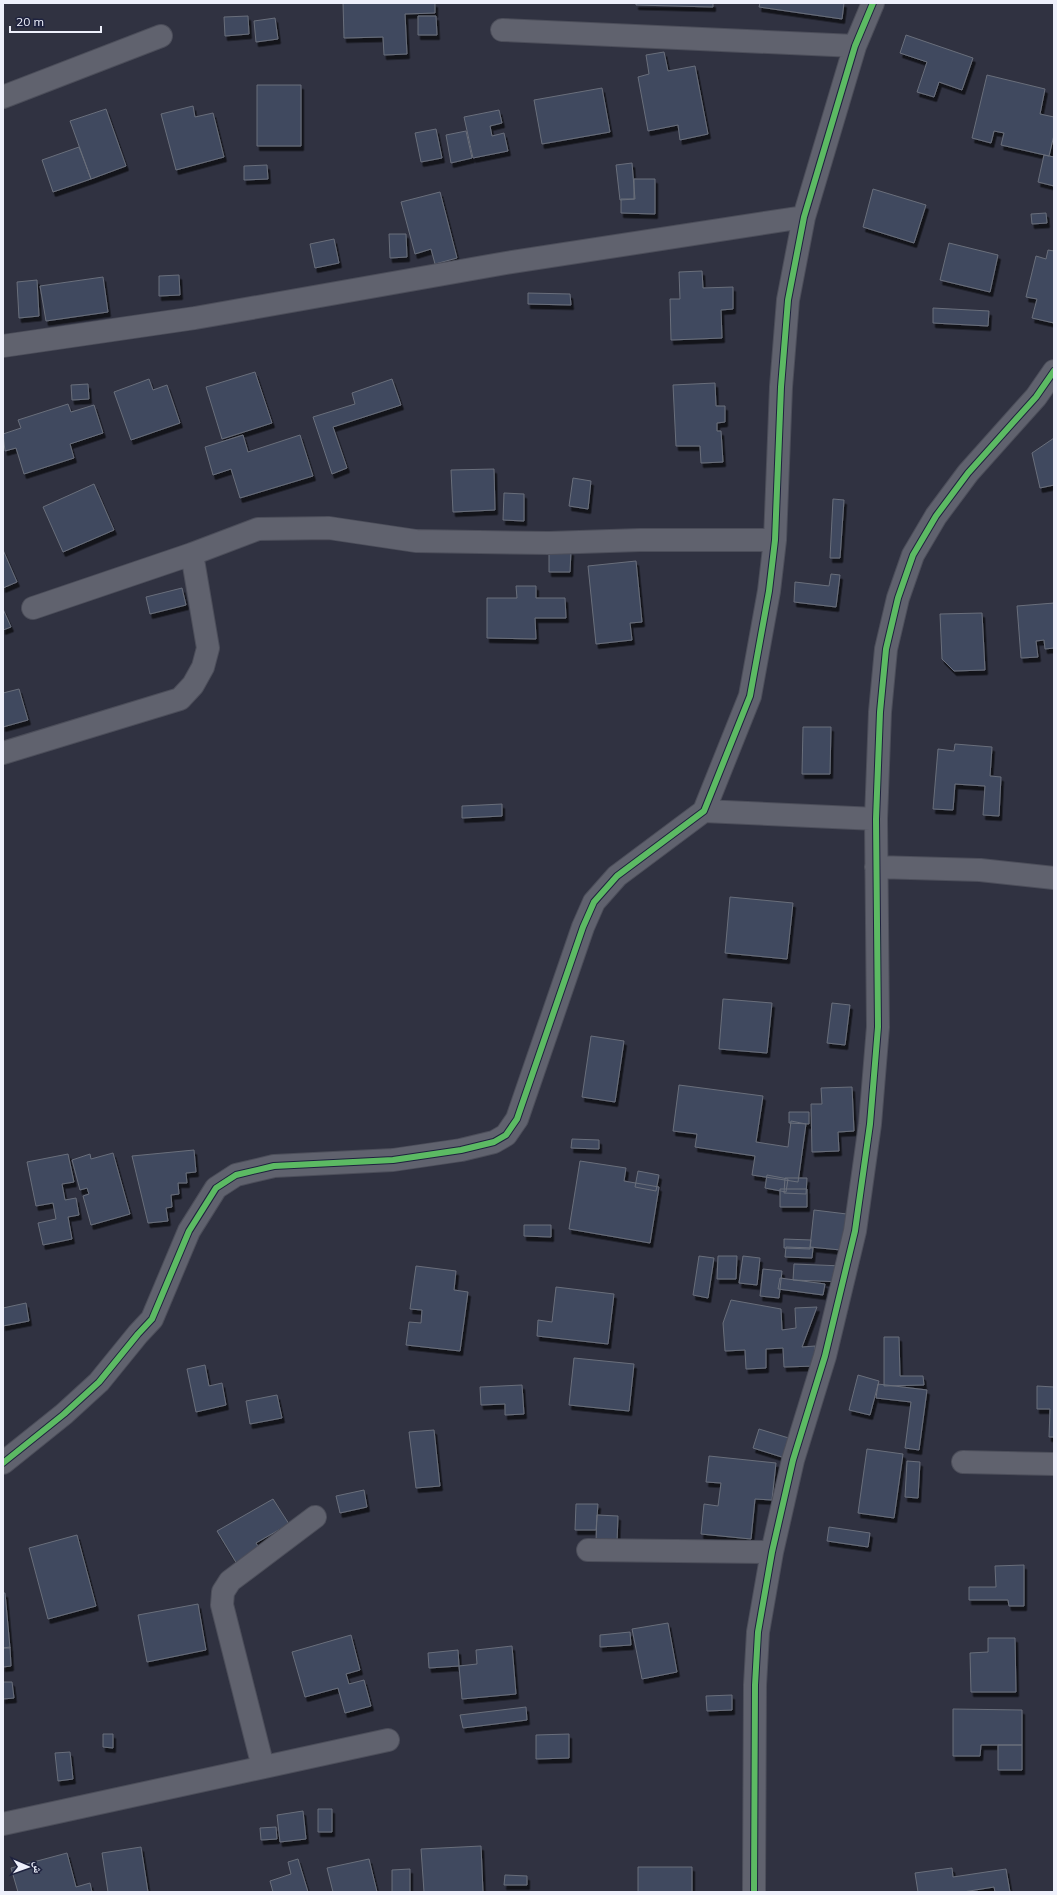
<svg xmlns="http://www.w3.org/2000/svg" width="1057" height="1895" viewBox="0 0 1057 1895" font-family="Mulish,'Noto Naskh Arabic',sans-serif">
  <defs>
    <filter id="shadow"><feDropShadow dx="2.5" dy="4.5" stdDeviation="0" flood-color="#0009"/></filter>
  </defs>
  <rect width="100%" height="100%" fill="#303241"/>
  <path fill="#404a5e" stroke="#696e7b" filter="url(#shadow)" d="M343,3h92v10l-30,1 2,40 -23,1 -1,-18 -39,1z
    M636,3h77v4l-77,-2z
    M760,3h84l-2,16 -83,-12z
    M248,16l1,18 -24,2 -1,-19z
    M418,16h18l1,19h-19z
    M275,18l3,21 -22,3 -2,-21z
    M906,35l67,23 -11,32 -23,-8 -5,15 -17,-5 10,-30 -27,-9z
    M664,52l4,19 27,-5 13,68 -28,6 -2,-15 -30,6 -10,-54 11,-3 -3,-19z
    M987,75l58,14 -5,25 14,3v18l-5,21 -48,-11 3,-12 -10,-2 -3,12 -19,-5z
    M257,85h44v61h-44z
    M602,88l8,44 -68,12 -8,-44z
    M193,106l2,11 18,-4 11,44 -48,13 -15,-56z
    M106,109l20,57 -35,13 -21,-58z
    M499,110l3,13 -12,3 2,10 12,-3 4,18 -35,7 -9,-41z
    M436,129l6,29 -21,4 -6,-29z
    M466,131l6,27 -21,5 -5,-28z
    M79,147l12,32 -38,13 -11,-32z
    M1044,155l10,2v29l-16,-4z
    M632,163l3,36 -15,1 -4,-35z
    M267,165l1,14 -24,1v-14z
    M634,179h21v35l-34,-1v-14h13z
    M873,189l53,16 -12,38 -51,-16z
    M440,192l17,66 -22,6 -4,-15 -16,5 -14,-52z
    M1046,213l1,10 -15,1 -1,-10z
    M389,234h17l1,23 -17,1z
    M334,239l5,24 -24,5 -5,-24z
    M949,243l49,12 -8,37 -50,-12z
    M1048,250l6,1v72l-22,-5 5,-19 -11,-2 10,-41 10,3z
    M702,271l1,17 30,-1v22l-12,1 1,28 -51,2 -1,-41h10l-1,-27z
    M179,275l1,20 -21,1v-20z
    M103,277l5,35 -62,9 -6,-35z
    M37,280l2,36 -20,2 -2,-36z
    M528,293l42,1 1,11 -43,-1z
    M933,308l56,3 -1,15 -55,-3z
    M255,372l17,51 -50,16 -16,-52z
    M149,379l4,11 14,-5 13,38 -49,17 -17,-48z
    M392,379l9,26 -68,22 14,41 -15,6 -19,-57 42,-13 -3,-11z
    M715,383l1,23h9v16l-8,1v8h4l2,31 -22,1 -1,-17h-24l-3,-61z
    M88,384l1,15 -17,1 -1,-15z
    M68,404l3,8 23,-7 9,28 -33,11 4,14 -50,16 -8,-26 -11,3 -2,-17 18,-6 -3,-8z
    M243,435l5,17 52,-17 13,41 -73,22 -9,-29 -18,6 -8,-28z
    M1054,438v47l-14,3 -8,-35z
    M494,469l1,41 -42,2 -2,-42z
    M573,478l18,3 -3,28 -19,-3z
    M94,484l20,46 -51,22 -20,-45z
    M504,493l20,1v27l-21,-1z
    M833,499l11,1 -4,58h-10z
    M3,550l14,32 -14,6z
    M549,551h22l-1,21h-21z
    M636,561l6,61 -12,1 2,17 -36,4 -8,-78z
    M831,574l9,1 -4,32 -42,-5 1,-20 34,4z
    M516,586h20v12h29l1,20h-31l1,21 -49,-1v-40h30z
    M182,588l4,17 -36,9 -4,-17z
    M1054,603v45l-9,1 -1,-9 -8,1 2,16 -17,1 -4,-52z
    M3,609l8,18 -8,3z
    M982,613l3,57 -31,1 -12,-12 -2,-45z
    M19,689l9,31 -25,7v-34z
    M803,727h28l-1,47h-28z
    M955,744l37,3 -2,29 11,1 -2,39 -16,-1 2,-29 -30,-2 -2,26 -20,-1 5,-60 16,2z
    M502,804v12l-40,2v-12z
    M730,897l63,6 -6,56 -62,-6z
    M723,999l49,4 -5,50 -48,-4z
    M832,1003l18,2 -5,40 -18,-2z
    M591,1036l33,5 -9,61 -33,-5z
    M679,1085l84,11 -7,46 32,5 3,-26 15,3 -8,58 -46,-7 3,-19 -60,-9 2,-13 -24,-3z
    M852,1087l2,44 -16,1 1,19 -27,1 -1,-48h11l-1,-16z
    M789,1112h20v12l-20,-1z
    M572,1139l27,1v9l-28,-1z
    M194,1150l2,22 -10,1 1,10h-9l1,11 -8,1 1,12 -6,1 2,13 -20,2 -16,-67z
    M113,1153l17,61 -39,11 -8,-29 6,-2 -2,-6 -7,2 -8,-30 18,-6 1,5z
    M68,1154l6,28 -12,2 3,16 11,-2 3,17 -11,2 4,22 -29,6 -5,-22 18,-4 -3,-16 -17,3 -9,-44z
    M580,1161l46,7 -2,13 35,6 -9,56 -81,-14z
    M638,1171l21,4 -3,16 -21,-4z
    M767,1175l21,4 -2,13 -21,-4z
    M785,1178h22l-1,16 -22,-1z
    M780,1189h27v18h-27z
    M814,1210l41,5 -4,36 -41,-4z
    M524,1225h27v12l-27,-1z
    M784,1239l27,1 -1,9 -26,-1z
    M786,1247l27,1 -1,10 -27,-1z
    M699,1256l15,2 -6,40 -15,-3z
    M718,1256h19l-1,23h-19z
    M743,1256l17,2 -3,27 -18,-2z
    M794,1264l49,2v16l-50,-2z
    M416,1266l40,5 -2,19 14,2 -8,59 -54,-6 3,-23 12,1 1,-13 -12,-1z
    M763,1269l19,2 -3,27 -19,-2z
    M780,1278l45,6 -2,11 -45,-6z
    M556,1287l58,7 -6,50 -71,-8 1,-16 14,2z
    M731,1300l50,9 1,21 14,-2 -1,-20 22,-1 -15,40 13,-1 1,20 -32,1 -1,-19 -17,1v19l-20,1 -1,-19 -20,1 -2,-28z
    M26,1303l3,18 -26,5v-18z
    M884,1337h15l1,39h23l1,9 -40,1z
    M574,1358l60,6 -5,47 -60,-6z
    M205,1365l4,21 13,-3 4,22 -30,7 -9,-43z
    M858,1375l21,6 -9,34 -21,-5z
    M878,1384l49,6 -8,60 -14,-2 6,-46 -35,-4z
    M522,1385l2,29 -19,1v-11l-24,1 -1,-18z
    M1037,1386l17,1v50h-5l1,-28h-13z
    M277,1395l5,23 -32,6 -4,-23z
    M759,1429l33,10 -7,19 -32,-10z
    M434,1430l6,56 -24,2 -7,-56z
    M867,1449l36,5 -9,64 -36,-5z
    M709,1456l67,7 -4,37 -17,-1 -4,40 -50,-5 3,-30 14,2 3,-23 -15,-1z
    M907,1461l13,1 -2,36 -13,-1z
    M364,1490l3,17 -27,6 -4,-17z
    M273,1499l16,25 -33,19 7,12 -23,14 -23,-38z
    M576,1504h22l-2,26h-21z
    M597,1515l21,1 -1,27 -21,-1z
    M829,1527l41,6 -2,14 -41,-6z
    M77,1535l19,71 -48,13 -19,-71z
    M1024,1565v41h-15l-1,-6h-39v-13h27l-1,-21z
    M3,1593h2l5,55h-7z
    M198,1604l8,46 -59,12 -9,-47z
    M668,1623l9,49 -35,7 -10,-50z
    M630,1632l1,13 -31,2v-12z
    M351,1635l9,35 -14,4 3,10 15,-4 7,26 -26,7 -7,-25 -33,9 -13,-45z
    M988,1638h27l1,54h-45l-1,-39 18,-1z
    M512,1646l4,48 -54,5 -3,-33 18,-2 -1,-14z
    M10,1647l1,19 -8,1v-19z
    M458,1650l1,16 -30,2 -1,-15z
    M3,1682h9l2,16 -11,1z
    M732,1695v15l-25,1 -1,-15z
    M526,1707l1,13 -64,8 -3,-13z
    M953,1709l69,1v35h-41l-1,11h-27z
    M103,1734h10v14l-10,-1z
    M569,1734v24l-33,1v-24z
    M998,1745h24v25h-24z
    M70,1752l3,27 -15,2 -3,-28z
    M318,1809h14v23h-14z
    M303,1811l3,28 -26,3 -3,-27z
    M276,1827l1,12 -16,1 -1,-12z
    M481,1846l2,46h-59l-3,-43z
    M141,1847l7,45h-40l-6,-39z
    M67,1853l9,34 14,-4 2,9h-74l-7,-24z
    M298,1859l10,33h-35l-3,-11 21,-7 -3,-12z
    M369,1859l8,33h-44l-6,-24z
    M638,1867h54v25h-54z
    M952,1868l1,9 53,-8 4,23h-15l-1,-5 -31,5h-45l-3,-19z
    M410,1869v23h-18v-22z
    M505,1875l22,1v9h-23z"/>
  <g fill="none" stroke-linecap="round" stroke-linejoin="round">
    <defs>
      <path id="minor" d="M502,30l353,16
        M3,97l158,-61
        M3,346l192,-28 311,-55 298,-46
        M33,608l159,-54 66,-25 71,-1 87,13 133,2 91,-3h135
        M3,753l177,-54 13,-14 10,-18 5,-19 -16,-94
        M704,811l172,8
        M876,867l104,3 74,8
        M963,1462l91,2
        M3,1463l61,-49 35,-32 39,-48 14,-15 37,-88 27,-43 20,-13 38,-9 119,-6 68,-10 33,-8 12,-7 11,-16 66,-192 11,-25 23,-26 87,-65 46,-115 19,-105 6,-51 6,-153 7,-87 16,-83 51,-171 18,-43
        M588,1550l184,2
        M263,1767l-41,-162 1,-13 7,-11 85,-64
        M3,1824l385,-84
        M754,1892l1,-207 3,-53 14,-80 21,-92 32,-104 30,-125 15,-107 8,-97 -2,-208 4,-107 6,-63 12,-51 15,-43 23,-39 32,-43 68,-76 18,-26"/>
    </defs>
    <use href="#minor" stroke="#4c4e5a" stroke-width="24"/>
    <use href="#minor" stroke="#60626e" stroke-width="22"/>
    <defs>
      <path id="cycleway" d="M3,1463l61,-49 35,-32 39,-48 14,-15 37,-88 27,-43 20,-13 38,-9 119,-6 68,-10 33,-8 12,-7 11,-16 66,-192 11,-25 23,-26 87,-65 46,-115 19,-105 6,-51 6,-153 7,-87 16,-83 51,-171 18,-43
        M754,1892l1,-207 3,-53 14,-80 21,-92 32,-104 30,-125 15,-107 8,-97 -2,-208 4,-107 6,-63 12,-51 15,-43 23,-39 32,-43 68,-76 18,-26"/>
    </defs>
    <use href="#cycleway" stroke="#1e223e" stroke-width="8"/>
    <use href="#cycleway" stroke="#5cba63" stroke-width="6"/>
  </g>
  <rect width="1057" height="1895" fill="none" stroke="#eef0fb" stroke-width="8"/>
  <g transform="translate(28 1867) rotate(92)" stroke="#1e223e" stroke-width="3" paint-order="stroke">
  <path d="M0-3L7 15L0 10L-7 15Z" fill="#eef0fb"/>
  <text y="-6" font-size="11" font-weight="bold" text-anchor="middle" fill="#eef0fb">ش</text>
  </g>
  <path d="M10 26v6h91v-6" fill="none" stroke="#eef0fb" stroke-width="2"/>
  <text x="16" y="26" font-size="12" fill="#eef0fb" stroke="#1e223e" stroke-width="3" paint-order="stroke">20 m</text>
</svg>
